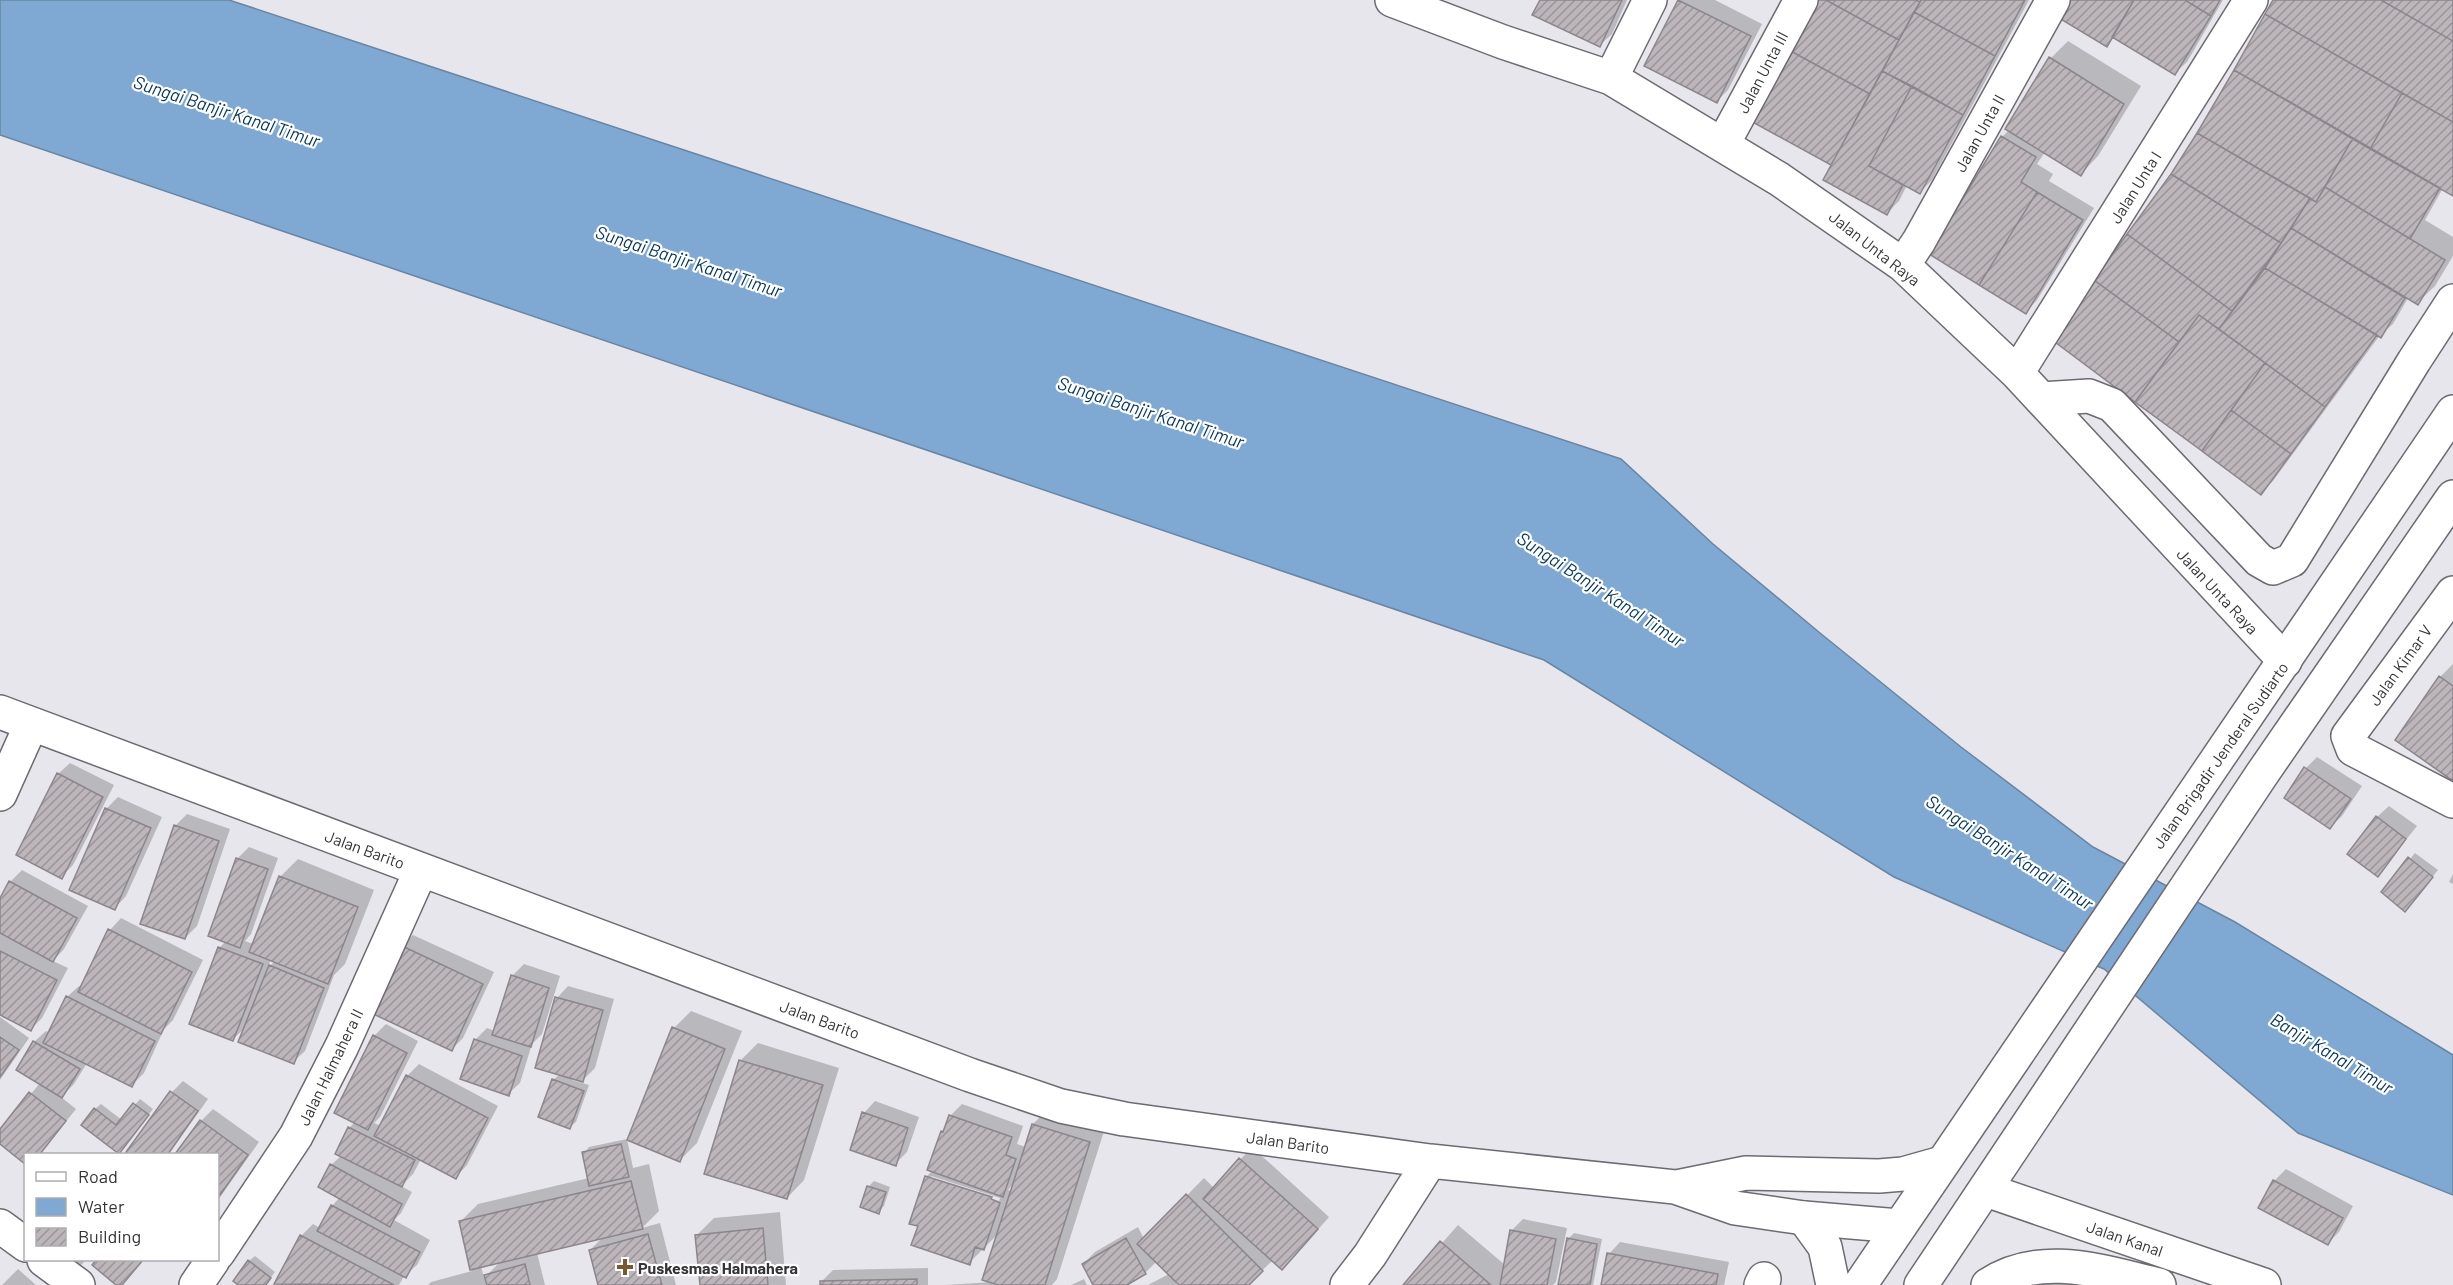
<svg xmlns="http://www.w3.org/2000/svg" width="2453" height="1285" viewBox="0 0 2453 1285" font-family="Barlow,sans-serif">
  <defs>
    <pattern id="building-hatch" width="6" height="6" patternUnits="userSpaceOnUse" patternTransform="scale(1.5)"><rect width="6" height="6" fill="#bcb6bb"/><path d="M-1 1l2-2M0 6l6-6M5 7l2-2" fill="none" stroke="#9a9599"/></pattern>
  </defs>
  <rect width="100%" height="100%" fill="#e8e6ed"/>
  <path fill="#7fa9d2" stroke="#6886a3" stroke-width="1.5" d="M0,0h229l1392,459 92,85 107,89 141,114 132,100 142,75 218,133v140l-155,-62 -194,-164 -210,-92 -350,-217 -1544,-525z"/>
  <path fill="#0003" fill-rule="evenodd" d="M1541,0h86l-15,34 -12,11z
    M1680,0h35l47,24 -34,66 -12,12 -70,-36z
    M1813,0h216l-97,180 -12,12 -13,-7 -8,16 -12,12 -54,-48 -84,-46z
    M2064,0h159l-36,62 -12,11 -61,-36 -7,8z
    M2275,0h178v194l-10,-6 -18,32 28,17v19l-18,30 -18,17 -9,-5 -15,26 -13,11 -107,146 -12,12 -208,-154 119,-164 27,-41z
    M2068,41l73,45 -43,70 -17,18 -36,-22 -8,12 16,10 -4,7 45,27 -57,92 -11,12 -95,-59 71,-116 7,-7 42,-72z
    M2453,664v115l-13,-102z
    M2317,757l45,29 -20,30 -12,11 -24,-59z
    M70,763l44,22 -41,80 -12,12 -3,-103z
    M118,797l44,20 -36,79 -11,12 -9,-99z
    M2389,806l28,20 -39,49 -1,-58z
    M187,814l43,15 -33,97 -12,12 -10,-112z
    M249,847l29,11 -27,76 -6,7 8,3 27,-67 18,-18 76,31 -29,74 -11,11 -29,76 -12,11 -47,-35 -13,12 -42,-16 29,-76 6,-6 11,-82zM271,959l4,2 -8,8z
    M2415,853l23,17 -28,35 -27,-13z
    M22,870l66,36 -24,43 -11,12 15,7 -26,50 -11,11 -31,-15v-113l10,-19z
    M2453,874v10l-4,-2z
    M121,918l82,42 -30,60 -9,9 -20,44 -12,12 -45,-22 -13,21 -13,13 15,12 -36,45h-14l-26,-12v-10l40,-49 -6,-41 12,-11 4,2 17,-36 12,-11 3,1 28,-57z
    M413,935l81,37 -31,66 -11,11 -51,-103z
    M524,964l36,12 -18,58 -10,10 -12,39 -12,11 -33,-54 12,-12 8,3 17,-55z
    M568,986l46,13 -19,69 -12,12 -10,-3 -1,3 17,5 -13,37 -6,5 -17,-47 7,-6 -3,-76z
    M691,1011l51,20 -45,112 -17,17 -6,-132z
    M0,1017l29,21 -29,42z
    M386,1024l32,17 -38,76 -6,6 7,3 26,-50 12,-12 79,42 -31,59 -11,12 -35,-18 -8,15 -12,12 11,6 -11,21 -7,7 36,20 -13,25 -13,11 -5,9h-120l-3,-2 25,-47 12,-12 7,4 12,-22 8,-9 -9,-32 10,-9 8,-28 6,-6 19,-86z
    M758,1043l81,25 -35,112 -17,18 -81,-25 35,-113z
    M183,1081l25,18 -39,55h-38l-3,-2 44,-60z
    M140,1099l13,10 -29,38 -29,-38 6,-5 21,16z
    M875,1101l44,16 -12,35 -12,12 -31,-51z
    M962,1104l61,22 -6,18 9,3 7,-23 17,-17 56,18 -49,154 -5,6h-107l48,-3 5,-48 -29,29 -50,-38 7,-48 7,-7 -4,-1 13,-37 8,-16zM931,1176l69,22 -1,3 -68,-21zM1014,1183l-2,8 -4,-1z
    M213,1109l46,33 -41,58v-46h-41l24,-33z
    M627,1139l6,29 16,-4 10,47 -17,17 18,-5 16,62h-77l-9,-35 13,-13 -66,16 8,32h-117l3,-3 41,-11 -11,-50 17,-17 111,-26 -5,-25 5,-6zM500,1262l-16,16 -3,-12z
    M1252,1147l77,70 -35,40 -21,3 -26,25h-66l-7,-6 3,6h-29l21,-11 -12,-13 -12,12 -21,12h-29l-12,-21 12,-12 43,-25 6,12 60,-61 10,10z
    M2286,1169l67,37 -14,26 -11,11 -54,-62z
    M874,1181l16,6 -6,19 -6,6 -10,-25z
    M780,1212l6,73h-85l-4,-50 17,-17z
    M1523,1219l44,9 -11,54 -3,3h-148l53,-60 47,40 6,-34z
    M1574,1233l28,6 -9,46h-34l9,-46z
    M1620,1242l109,20 -5,23h-121l6,-31z
    M255,1256l20,16 -10,13h-24l8,-24z
    M72,1260h14l-6,6z
    M98,1260h45l-22,25 -27,-21z
    M928,1268v17h-107v-3l12,-12z
    M2028,1268l75,17h-91z
    M18,1269l18,16h-34z
    M1084,1279l3,6h-16z"/>
  <path fill="url(#building-hatch)" stroke="#8c868c" stroke-width="1.5" d="M1540,0h82l-22,47 -68,-32z
    M1678,0l73,36 -34,67 -73,-37z
    M1811,0h15l73,40 -29,54 -85,-46z
    M1826,0h90l4,2 -21,38z
    M1921,0h104l-30,56 -81,-44z
    M2062,0h72l-27,47 -53,-32z
    M2134,0h51l26,16 -36,59 -63,-38z
    M2185,0h35l-9,16z
    M2273,0h108l72,41v81l-188,-108z
    M2381,0h72v41z
    M1914,12l81,44 -32,59 -81,-44z
    M2265,14l137,79 -32,56 -136,-79z
    M1785,48l85,46 -39,71 -84,-46z
    M2049,57l75,47 -43,72 -76,-47z
    M2234,70l119,68 -37,64 -119,-69z
    M1882,71l30,15 -43,80 34,19 -16,30 -64,-35z
    M1912,86l51,29 -43,79 -51,-28z
    M2402,93l51,29v74l-83,-47z
    M2197,133l113,65 -29,45 -110,-69z
    M2001,136l35,21 -15,25 16,10 -58,93 -50,-31z
    M2353,138l87,50 -30,51 -85,-52z
    M2171,174l110,69 -49,68 -105,-77z
    M2325,187l120,73 -27,45 -127,-77 19,-30 6,4z
    M2037,192l46,28 -57,94 -47,-29z
    M2291,228l114,70 -24,40 -116,-70z
    M2127,234l105,77 -13,18 -20,-14 -20,27 -85,-62z
    M2265,268l112,67 -52,72 -106,-78z
    M2094,280l85,62 -44,60 -84,-63z
    M2199,315l66,48 -63,88 -67,-49z
    M2265,363l60,44 -34,47 -60,-44z
    M2231,410l60,44 -30,41 -59,-44z
    M2439,676l14,10v95l-58,-41z
    M2304,767l47,32 -21,30 -46,-31z
    M57,773l46,24 -41,82 -46,-24z
    M105,808l46,20 -36,82 -46,-20z
    M2376,816l30,23 -28,38 -31,-23z
    M174,825l45,16 -34,98 -45,-15z
    M2408,857l25,20 -28,35 -24,-20z
    M236,858l32,11 -28,79 -32,-12z
    M279,876l79,31 -30,77 -79,-32z
    M9,881l68,37 -24,44 -53,-29v-35z
    M108,929l84,43 -31,62 -83,-42z
    M400,945l83,39 -31,67 -83,-39z
    M218,947l45,17 -30,77 -44,-17z
    M0,951l57,29 -26,51 -31,-16z
    M269,965l55,23 -30,76 -56,-22z
    M511,975l38,13 -18,59 -39,-12z
    M66,996l89,45 -23,46 -89,-44z
    M555,997l48,13 -20,72 -48,-14z
    M672,1027l53,22 -45,113 -53,-22z
    M373,1035l34,18 -39,77 -34,-17z
    M0,1037l19,13 -19,27z
    M474,1039l48,17 -13,40 -49,-17z
    M33,1041l47,28 -18,29 -46,-28z
    M739,1060l84,25 -36,114 -83,-25z
    M406,1075l82,43 -32,61 -82,-43z
    M552,1079l32,12 -14,38 -32,-12z
    M170,1091l28,20 -30,43h-39l-3,-2z
    M29,1092l37,29 -26,33h-14v11l-26,-21v-15z
    M133,1103l16,12 -30,39 -38,-29 13,-17 22,17z
    M862,1112l46,16 -12,38 -46,-16z
    M949,1115l63,22 -6,18 10,4 -13,38 -76,-27 14,-39 2,1z
    M200,1120l48,35 -30,43v-44h-43z
    M1032,1124l58,18 -45,143h-47l-16,-5z
    M348,1127l67,33 -13,27 -67,-33z
    M621,1144l8,33 -40,9 -7,-34z
    M1239,1158l79,71 -36,41 -79,-71z
    M330,1164l72,40 -12,23 -72,-40z
    M925,1176l67,21 -1,2 9,4 -16,47 -9,-3 -5,18 -59,-20 7,-19 -9,-2z
    M2273,1180l70,38 -15,27 -70,-37z
    M631,1181l12,48 -173,41 -11,-49z
    M867,1186l19,6 -7,22 -19,-7z
    M1186,1194l77,77 -14,14h-70l-42,-41z
    M331,1205l89,47 -14,26 -89,-47z
    M763,1228l5,57h-68l-5,-50z
    M1510,1230l46,9 -9,46h-47z
    M648,1234l14,51h-64l-9,-35z
    M300,1235l94,50 -120,-1z
    M1126,1238l20,36 -19,11h-34l-11,-21z
    M1567,1238l30,6 -7,41h-32z
    M1440,1241l51,44h-88z
    M1607,1253l111,21 -2,11h-115z
    M96,1260h47l-21,25h-6l-24,-20z
    M248,1260l23,18 -5,7h-28l-5,-4z
    M525,1264l5,21h-43l-3,-10z
    M917,1279v6h-97v-4z"/>
  <g fill="none" stroke-linecap="round" stroke-linejoin="round">
    <defs>
      <path id="minor" d="M1392,0l111,42 108,36 168,101 124,86 114,108 268,288
        M1611,78l39,-78
        M1723,144l78,-144
        M1903,265l16,-24 134,-241
        M2017,373l234,-373
        M2041,399l48,-3 23,9 147,155 14,8 19,-8 122,-199 39,-60
        M2453,593l-105,143 5,13 100,52
        M0,712l970,363 91,31 63,13 306,42 245,26 60,21 69,10 95,8
        M0,794l31,-69
        M1677,1187l69,-14 133,3 24,-2 39,-11
        M1986,1190l278,95
        M0,1226l26,19
        M218,1253l78,-117 46,-90 79,-176
        M44,1260l34,25
        M196,1285l17,-25
        M1347,1285l23,-30 60,-94
        M1761,1285l3,-6
        M1988,1285c53,-35 114,-13 171,0"/>
      <path id="major" d="M1804,1218l21,29 8,38
        M1860,1285l593,-873
        M1921,1285l341,-511 191,-277"/>
    </defs>
    <use href="#minor" stroke="#6d6a71" stroke-width="36"/>
    <use href="#major" stroke="#6d6a71" stroke-width="36"/>
    <use href="#minor" stroke="#fff" stroke-width="33"/>
    <use href="#major" stroke="#fff" stroke-width="33"/>
  </g>
  <path fill="#79582f" stroke="#fff" stroke-width="2" d="M622 1258h6v6h6v6h-6v6h-6v-6h-6v-6h6z"/>
  <g text-anchor="middle" dominant-baseline="central" stroke-width="4.5" stroke-linejoin="round" paint-order="stroke">
    <g font-size="16" fill="#343336" stroke="#fff">
      <text transform="translate(1762 72) rotate(-62)">Jalan Unta III</text>
      <text transform="translate(1979 133) rotate(-61)">Jalan Unta II</text>
      <text transform="translate(2135 187) rotate(-58)">Jalan Unta I</text>
      <text transform="translate(1875 248) rotate(38)">Jalan Unta Raya</text>
      <text transform="translate(2218 591) rotate(47)">Jalan Unta Raya</text>
      <text transform="translate(2400 665) rotate(-54)">Jalan Kimar V</text>
      <text transform="translate(2220 755) rotate(-55)">Jalan Brigadir Jenderal Sudiarto</text>
      <text transform="translate(365 849) rotate(20)">Jalan Barito</text>
      <text transform="translate(820 1019) rotate(20)">Jalan Barito</text>
      <text transform="translate(330 1067) rotate(-64)">Jalan Halmahera II</text>
      <text transform="translate(1288 1142) rotate(8)">Jalan Barito</text>
      <text transform="translate(2125 1238) rotate(19)">Jalan Kanal</text>
    </g>
    <g font-size="16" font-weight="bold" fill="#343336" stroke="#fff" text-anchor="start">
      <text x="638" y="1267">Puskesmas Halmahera</text>
    </g>
    <g font-size="18" font-style="italic" fill="#03355b" stroke="#fff">
      <text transform="translate(227 111) rotate(18)">Sungai Banjir Kanal Timur</text>
      <text transform="translate(689 261) rotate(18)">Sungai Banjir Kanal Timur</text>
      <text transform="translate(1151 412) rotate(18)">Sungai Banjir Kanal Timur</text>
      <text transform="translate(1601 589) rotate(33)">Sungai Banjir Kanal Timur</text>
      <text transform="translate(2010 852) rotate(33)">Sungai Banjir Kanal Timur</text>
      <text transform="translate(2332 1053) rotate(31)">Banjir Kanal Timur</text>
    </g>
  </g>
  <rect x="24" y="1153" width="195" height="108" fill="#ffffff" stroke="#aeadaf" stroke-width="1.5"/>
  <rect x="36" y="1172" width="30" height="9" fill="#ffffff" stroke="#aeadaf" stroke-width="1.5"/>
  <text x="78" y="1183" font-size="18" fill="#343336">Road</text>
  <rect x="36" y="1198" width="30" height="18" fill="#7fa9d2" stroke="#aeadaf" stroke-width="1.5"/>
  <text x="78" y="1213" font-size="18" fill="#343336">Water</text>
  <rect x="36" y="1228" width="30" height="18" fill="url(#building-hatch)" stroke="#aeadaf" stroke-width="1.5"/>
  <text x="78" y="1243" font-size="18" fill="#343336">Building</text>
</svg>
